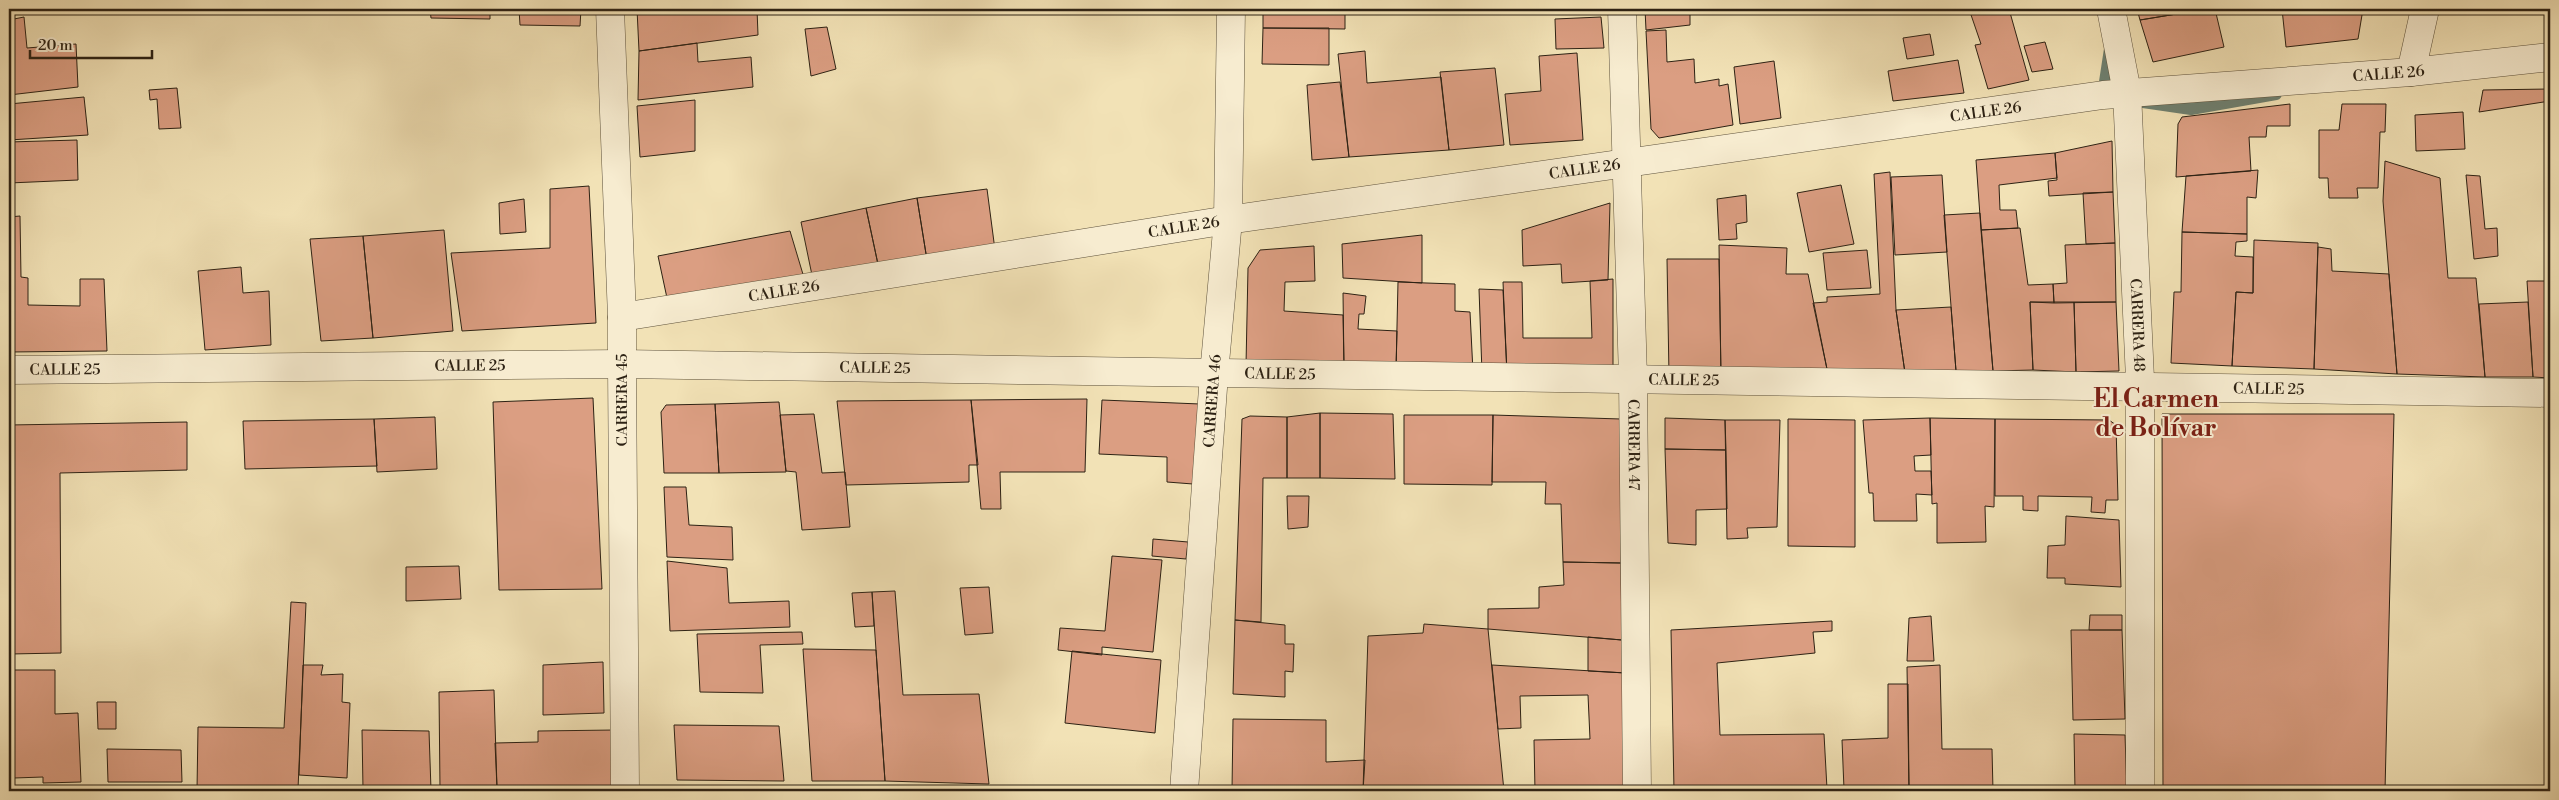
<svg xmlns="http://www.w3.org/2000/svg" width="2559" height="800" viewBox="0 0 2559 800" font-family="'Libre Bodoni',serif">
  <rect width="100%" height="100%" fill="#f2e2b6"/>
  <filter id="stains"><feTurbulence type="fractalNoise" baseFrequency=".004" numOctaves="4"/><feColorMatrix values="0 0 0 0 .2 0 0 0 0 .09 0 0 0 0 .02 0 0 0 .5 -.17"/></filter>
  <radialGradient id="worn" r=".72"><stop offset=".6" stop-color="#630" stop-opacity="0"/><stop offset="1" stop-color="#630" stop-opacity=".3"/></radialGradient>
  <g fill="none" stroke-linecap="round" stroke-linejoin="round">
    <path stroke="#6f8070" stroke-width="12" d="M2106,95h-3l7,-46
      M2143,102l48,7 85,-15"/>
  </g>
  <path fill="#db9e82" stroke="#2d2214" d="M430,9h60v10l-59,-1z
    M519,9h62l-1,17 -60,-1z
    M637,9h120l1,26 -119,16z
    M1263,9h82v20l-82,-1z
    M1645,9h45v16l-44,5z
    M1969,9h40l20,71 -41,9 -13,-44 6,-1z
    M2137,9h70l-67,11z
    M2207,9h8l9,38 -71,15 -13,-42z
    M2282,9h81l-5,30 -72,8z
    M24,17l3,31 49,-4 2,43 -69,8v-75z
    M1601,17l3,31 -48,1 -1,-30z
    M827,27l9,42 -25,7 -6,-47z
    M1263,28h66v37l-67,-1z
    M1666,30l1,32 27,-3 1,24 24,-4v7l9,-2 5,41 -74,13 -8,-9 -5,-98z
    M1930,34l4,21 -27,4 -4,-21z
    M2045,42l8,27 -21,3 -8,-26z
    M697,43l1,19 53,-5 2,30 -115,13 1,-49z
    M1365,51l2,32 74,-6 8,73 -100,7 -11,-103z
    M1577,53l6,87 -73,5 -5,-51 36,-3 -2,-35z
    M1958,60l6,33 -71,8 -5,-30z
    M1774,61l7,57 -41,6 -6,-57z
    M1495,68l9,77 -55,5 -9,-78z
    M1340,82l9,75 -37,3 -5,-75z
    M177,88l4,40 -22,1 -2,-30 -7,1 -1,-10z
    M2550,89v12l-71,11 4,-22z
    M84,97l4,38 -79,5v-36z
    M695,100v51l-55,6 -3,-51z
    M2290,104v22h-23l-1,11h-17l2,34 -75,6 2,-53 4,-7z
    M2342,104h44l-1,28h-5l-2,56h-21l1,10h-29l-1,-20h-9v-48h20z
    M2463,112l2,37 -49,2 -1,-36z
    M77,140l1,40 -69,3v-41z
    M2112,141l1,51 -64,4 -1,-15 9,-1 -2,-27z
    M2055,153l2,25 -58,7 1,25h16l2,18 -37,2 -5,-70z
    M2385,161l55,17 8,100h28l9,99 -88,-3 -14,-173z
    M2258,170l-2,28 -9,-1v37l-65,-2 4,-56z
    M1890,172l6,138 9,63 -77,1 -15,-71 14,-1v-5l53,-3 -6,-120z
    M1942,175l5,77 -52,3 -4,-78z
    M2466,175l14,1 5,53 12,-1 1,28 -24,3z
    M1841,185l13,59 -45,8 -12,-59z
    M589,186l7,137 -134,8 -11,-78 99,-5v-59z
    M987,189l8,61 -68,10 -10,-62z
    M2113,192l2,51 -29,1 -3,-51z
    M1746,195l1,27 -11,2 1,15 -18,1 -2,-41z
    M917,198l10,62 -48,9 -13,-61z
    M524,199l2,33 -26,2 -1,-31z
    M1610,203l-2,77 -46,3 -1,-19 -38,2 -1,-36z
    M866,208l13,61 -66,11 -12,-58z
    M1980,213l13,158h-37l-12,-156z
    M20,216l1,61 7,1v27l52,1v-27h24l3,72 -98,1v-135z
    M2020,228l8,57 25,-1 1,19 -24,-1 3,68 -40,1 -12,-141z
    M444,230l9,101 -80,7 -10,-102z
    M790,231l15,50 -138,17 -9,-42z
    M2182,232l65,2v7l-11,1 -1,14 18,1v36l-17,-1 -4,74 -61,-3 3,-71h7z
    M1422,235v48l-79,-5 -1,-34z
    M363,236l10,102 -52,3 -11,-102z
    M2254,240l64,3 -4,126 -82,-3 4,-74 17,1z
    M2115,243l1,59 -62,1 -1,-19 14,-1 -2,-38z
    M1719,245l68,3 -1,26h22l20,100 -107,2z
    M1314,246l1,35 -30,1 -1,29 59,4 1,52 -98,-2 2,-97 12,-18z
    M2318,247l13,2 1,22 57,3 8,100 -83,-5z
    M1867,250l4,38 -44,2 -4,-37z
    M1667,259h52l2,117h-52z
    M241,267l2,26 26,-2 2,54 -66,5 -7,-79z
    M1613,279v96l-106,-1 -4,-92h19l1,56h69l-2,-57z
    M2527,281h23v97l-17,-1z
    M1398,282l57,2v27l15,1 3,60 -77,-2z
    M1479,289l24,1 4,84 -25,-1z
    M1343,293l23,3 -2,18h-5l-1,15 39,2 -1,39 -52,-3z
    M2030,302h44l2,70 -43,-2z
    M2074,302h42l3,69 -43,1z
    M2528,302l5,75h-48l-6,-73z
    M1951,307l5,64 -51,2 -9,-63z
    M593,398l9,191 -103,1 -6,-188z
    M1087,399l-2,73h-85l1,37h-20l-10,-109z
    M971,400l7,65h-9v17l-123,3 -9,-84z
    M1102,400l98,4 -7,80 -26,-2v-25l-68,-3z
    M779,402l7,70 -67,1 -4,-69z
    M715,404l4,69h-55l-3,-61 5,-7z
    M1320,413v65h-33v-61z
    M1320,413l73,1 2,65 -75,-1z
    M814,414l8,59 23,-1 5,55 -48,3 -6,-58 -10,-1 -6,-56z
    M2162,414h232l-9,377h-222z
    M1404,415h89l-1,70 -88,-1z
    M1493,415l128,4v144l-58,-1 -2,-58h-16l1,-22h-54z
    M1250,416l37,1v61h-24l-2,144 -26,-2 7,-201z
    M435,417l2,52 -60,3 -3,-53z
    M1665,418l60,2 1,30 -61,-1z
    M1930,418l1,37 -17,1 1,15h16l1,24 -16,-1 1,27h-43l-1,-28h-4l-6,-73z
    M1930,418l65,1 -1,88 -9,-1 1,36 -49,1v-40l-5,1z
    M374,419l3,47 -132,3 -2,-48z
    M1788,419l67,1v127l-67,-1z
    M1995,419l114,1 7,5 2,75h-12l-1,13 -14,-1 1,-15 -54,-1v15l-15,-1v-14h-28z
    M1725,420h55l-3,107 -30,1 1,10 -21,1z
    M187,422v48l-127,3 1,180 -51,1 -1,-229z
    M1665,449l61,1 1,59 -31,1v35l-28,-2z
    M664,487h22l3,38 43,2 1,33 -66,-3z
    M1287,496h22l-1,31 -20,2z
    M2066,516l53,4 2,67 -56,-3v-6h-18l1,-32 17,-1z
    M1153,539l35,3 -2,17 -34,-3z
    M1112,556l50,4 -9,92 -51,-5v8l-44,-5 2,-22 45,3z
    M667,561l60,7 2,35 60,-2 1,26 -120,4z
    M1563,562l58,1 1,77 -134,-11v-20l51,-1v-21l25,-2z
    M459,566l2,33 -55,2v-34z
    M989,587l4,46 -28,2 -5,-47z
    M895,591l8,104 76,-1 10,90 -104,-3 -13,-189z
    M872,592l2,34 -19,1 -3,-34z
    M291,602l15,1 -8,186 -101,1 1,-63 86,1z
    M2090,615h32v15h-33z
    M1931,616l3,45h-27l2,-43z
    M1235,620l50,5v19h9l-1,28 -8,-1v26l-52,-3z
    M1832,621v10l-19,1 2,21 -98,10 3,72 104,-1 3,55 -153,2 -3,-161z
    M1424,624l64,5 16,162h-141l5,-155 55,-3z
    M2071,630h51l3,89 -52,1z
    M802,632l1,12 -43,1 3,48 -63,-1 -3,-58z
    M1588,637l34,3 4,33 -38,-2z
    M803,649l73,1 9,131h-73z
    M1072,651l89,9 -6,73 -90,-10z
    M603,662l1,51 -61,2v-50z
    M303,665h20l-2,10 22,-1 -1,28 8,1 -3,75 -48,-3z
    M1492,665l134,8 -2,114 -3,4h-86l-1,-51 56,-1 -2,-44 -68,1 1,32 -23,1z
    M1940,665l2,84h50l1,42 -84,-2 -2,-122z
    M11,670h44v44l23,-1 3,69 -38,1v-6l-29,1z
    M1888,684h20l1,105h-65l-2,-49 46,-2z
    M494,690l3,98 -57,1 -1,-97z
    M97,702h19v27h-18z
    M1233,719l93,1v42l39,-2 -2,31h-131z
    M674,725l105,1 5,55 -107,-1z
    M362,730l67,1 2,59 -68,-1z
    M614,730l2,58h-119l-2,-45 43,-1v-11z
    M2074,734l51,1 2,55h-52z
    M107,749l74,1 1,32h-74z"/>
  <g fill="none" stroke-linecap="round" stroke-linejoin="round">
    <defs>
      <g id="minor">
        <path d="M610,9l12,308v47"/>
        <path id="s1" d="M1622,9l11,369 4,413"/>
        <path id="s2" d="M2111,9l16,83 13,287v412"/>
        <path d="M2411,72l14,-63"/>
        <path id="s3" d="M622,317l606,-97 875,-125 308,-23 139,-15"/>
        <path id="s4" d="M1184,791l30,-417 14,-154 3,-211"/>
      </g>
      <g id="tertiary">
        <path d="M622,364l3,427"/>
        <path id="s5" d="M9,370l613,-6 1928,29"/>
      </g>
    </defs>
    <use href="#minor" stroke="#5e523c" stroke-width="29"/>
    <use href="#tertiary" stroke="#5e523c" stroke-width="29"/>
    <use href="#minor" stroke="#f7ecd0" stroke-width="28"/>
    <use href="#tertiary" stroke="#f7ecd0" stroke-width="28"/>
  </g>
  <g text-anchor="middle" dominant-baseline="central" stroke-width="4" stroke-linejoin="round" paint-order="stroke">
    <g font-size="15" fill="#2d2214" stroke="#f7ecd0">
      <text stroke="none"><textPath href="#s3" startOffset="1784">CALLE 26</textPath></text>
      <text stroke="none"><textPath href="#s3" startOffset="1379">CALLE 26</textPath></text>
      <text stroke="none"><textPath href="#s3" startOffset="974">CALLE 26</textPath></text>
      <text stroke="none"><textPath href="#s3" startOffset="569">CALLE 26</textPath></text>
      <text stroke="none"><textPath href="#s3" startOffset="164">CALLE 26</textPath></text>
      <text stroke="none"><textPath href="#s2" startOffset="318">CARRERA 48</textPath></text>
      <text stroke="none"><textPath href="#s5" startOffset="461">CALLE 25</textPath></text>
      <text stroke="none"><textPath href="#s5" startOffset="866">CALLE 25</textPath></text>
      <text stroke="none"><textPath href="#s5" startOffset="56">CALLE 25</textPath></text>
      <text stroke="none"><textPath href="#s5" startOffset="1271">CALLE 25</textPath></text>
      <text stroke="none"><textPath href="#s5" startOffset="1675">CALLE 25</textPath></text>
      <text stroke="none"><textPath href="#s5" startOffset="2260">CALLE 25</textPath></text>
      <text transform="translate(622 400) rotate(-90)">CARRERA 45</text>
      <text stroke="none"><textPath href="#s4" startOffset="391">CARRERA 46</textPath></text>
      <text stroke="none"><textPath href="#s1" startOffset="436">CARRERA 47</textPath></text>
    </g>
    <g font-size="25" font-weight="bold" fill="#7a1f14" stroke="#f7ecd0">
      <text x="2156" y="399">El Carmen<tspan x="2156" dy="29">de Bolívar</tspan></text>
    </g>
  </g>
  <rect width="2559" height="800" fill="none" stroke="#f2e2b6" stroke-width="30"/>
  <rect x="10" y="10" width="2539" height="780" fill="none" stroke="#2d2214" stroke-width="2.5"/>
  <rect x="15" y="15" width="2529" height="770" fill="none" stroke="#2d2214"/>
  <path d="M30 50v8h122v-8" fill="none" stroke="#2d2214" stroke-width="2.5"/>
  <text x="38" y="50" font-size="15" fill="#2d2214" stroke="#f7ecd0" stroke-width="4" paint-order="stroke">20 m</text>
  <rect width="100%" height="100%" filter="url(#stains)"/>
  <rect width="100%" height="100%" fill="url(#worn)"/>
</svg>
